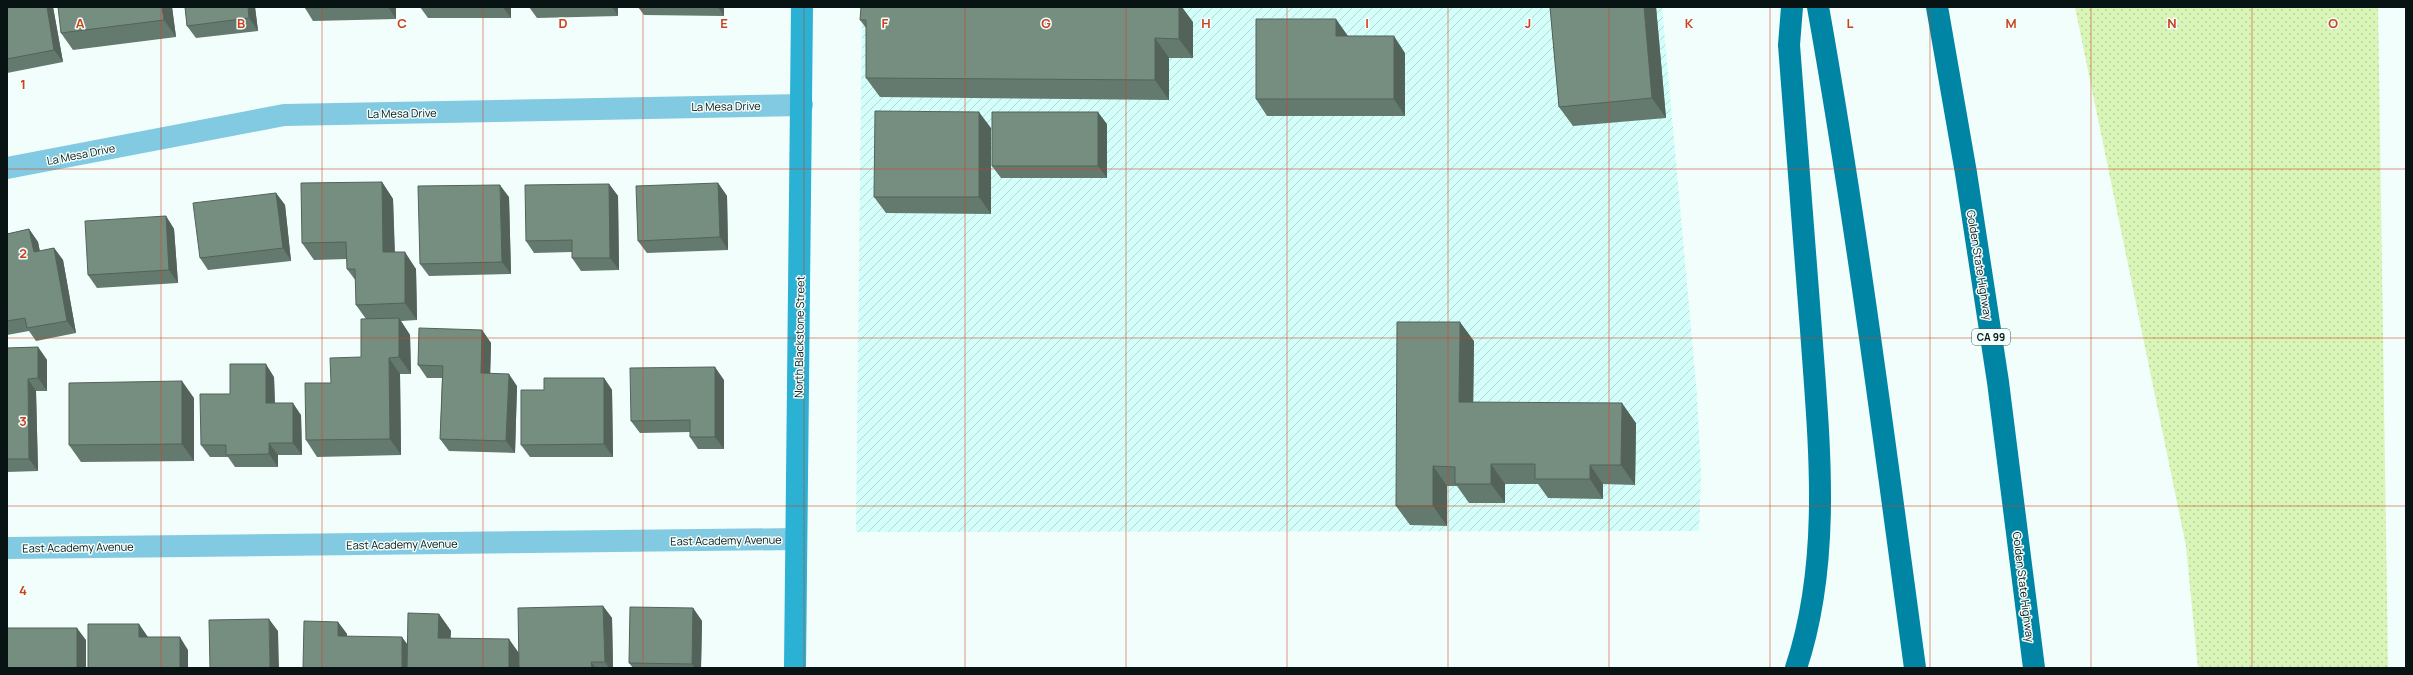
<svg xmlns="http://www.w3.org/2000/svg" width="2413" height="675" viewBox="0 0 2413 675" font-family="Manrope,sans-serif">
  <defs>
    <pattern id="industrial-furrows" width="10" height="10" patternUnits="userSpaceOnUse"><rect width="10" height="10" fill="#d3fefa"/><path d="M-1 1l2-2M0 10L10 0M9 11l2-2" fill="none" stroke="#b4d9d5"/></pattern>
    <pattern id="grass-dots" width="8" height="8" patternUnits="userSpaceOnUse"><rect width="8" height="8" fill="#d9f5b7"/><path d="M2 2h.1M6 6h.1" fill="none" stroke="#b9d19c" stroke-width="1.8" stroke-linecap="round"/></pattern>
  </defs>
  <rect width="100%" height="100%" fill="#f1fefc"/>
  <path fill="url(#industrial-furrows)" d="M862,7h800l35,388 4,78 -2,58 -843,1z"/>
  <path fill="url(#grass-dots)" d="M2075,7h303l10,661h-190l-12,-122z"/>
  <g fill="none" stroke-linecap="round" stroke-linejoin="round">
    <path stroke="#82cae2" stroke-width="22" d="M7,168l277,-53 518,-10
      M7,548l789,-9"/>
    <path stroke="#2bb1d4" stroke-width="22" d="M795,668l7,-661"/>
    <path stroke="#0086a4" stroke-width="22" d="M1792,7l-3,38c8,95 15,190 22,285 8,112 21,230 -15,338
      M1818,7c39,219 67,440 97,661
      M1937,7l29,166 32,209 36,286"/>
  </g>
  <path fill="#657a6e" d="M7,7h46l10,55 -56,11z
    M172,7l4,30 -103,13 -12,-17z
    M185,7h70l3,24 -62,7 -9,-12z
    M304,7h92v12l-83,2 -8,-13z
    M420,7h91v11h-83z
    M529,7h89v9l-81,2z
    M638,7h86v9l-80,-1z
    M1550,7h106l10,111 -93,8 -14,-19z
    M860,20l333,2v36h-24v42l-289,-3 -14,-19v-50z
    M1348,36l57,17v63h-138l-11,-17z
    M1107,124v54h-106l-9,-12z
    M991,128v86l-105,-1 -12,-16z
    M382,182l11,17 2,53 21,17 1,51 -16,1 9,14 1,39h-11l1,81 -84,2 -11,-17 25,-57 30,-26 5,-38 -10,-14v-24l-9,-12v-10l-33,1 -12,-17z
    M718,183l9,13 1,54 -81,3 -9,-12z
    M609,184l9,12 1,74 -38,1 -9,-13v-6l-38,1 -8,-12z
    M276,193l9,12 6,56 -83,9 -8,-12z
    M509,197l2,77 -82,2 -9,-12z
    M166,216l8,13 4,54 -81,5 -9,-13z
    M29,229l9,13 2,9 14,-3 9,12 13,73 -40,8 -7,-10 -22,4v-101z
    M482,330l9,13 -1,30 27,13 -2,67 -66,-2 -9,-12 2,-61h-15l-9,-13z
    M1474,341l-1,61 163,21 -1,62 -32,-1v15l-55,-1 -10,-14h-33v19h-36l-12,-17h-10v40l-37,-1 -14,-19z
    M38,347l9,13v31h-11l2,80 -31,1v-124z
    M274,377l1,26 26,12 1,40h-24v12h-43l-7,-10h-18l-9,-12 29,-51z
    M604,378l8,12 1,67h-83l-9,-12 23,-55z
    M724,380v69h-26l-8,-12v-5l-50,1 -9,-12z
    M194,398v63l-113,1 -12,-17z
    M603,606l9,12 1,50h-310l35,-46 9,12v2l60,8 32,-30 12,17 -1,7 69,15z
    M693,608l9,13 -1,47h-68l-4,-5z"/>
  <path fill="#53635a" d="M47,7h6l10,55 -9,-12z
    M162,7h10l4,30 -12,-17z
    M248,7h7l3,24 -9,-13z
    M388,7h8v12z
    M503,7h8v11z
    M612,7h6v9z
    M718,7h6v9z
    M1179,7h3l11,15v36l-14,-19z
    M1644,7h12l10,111 -14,-20z
    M1336,19l12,17v17l-12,-17z
    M1394,36l11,17v63l-11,-17z
    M1155,38l14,20v42l-14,-20z
    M979,112l12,16v86l-12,-17z
    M1098,112l9,12v54l-9,-12z
    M382,182l11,17 2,70 -12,-17z
    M718,183l9,13 1,54 -8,-13z
    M609,184l9,12 1,74 -9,-12z
    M500,185l9,12 2,77 -9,-12z
    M276,193l9,12 6,56 -8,-13z
    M166,216l8,13 4,54 -9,-13z
    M29,229l9,13 4,22 -8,-12z
    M54,248l9,12 13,73 -9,-12z
    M405,252l11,17 1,51 -12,-17z
    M399,318l11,17 1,39 -12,-17z
    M1460,322l14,19 -1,81 -14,-20z
    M482,330l9,13 -1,42 -9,-12z
    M38,347l9,13v31l-9,-13z
    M389,358l11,16 1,81 -11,-16z
    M266,364l8,13 1,38 -9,-12z
    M715,367l9,13v69l-9,-12z
    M509,374l8,12 -2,67 -9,-12z
    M604,378l8,12 1,67 -9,-13z
    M28,379l8,12 2,80 -9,-12z
    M182,381l12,17v63l-12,-17z
    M293,403l8,12 1,40 -9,-12z
    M1622,403l14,20 -1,62 -14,-20z
    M269,443l9,12v12l-9,-13z
    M1491,464l14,20v19l-14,-19z
    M1590,465l13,19v15l-13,-20z
    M1433,466l14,20v40l-14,-20z
    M603,606l9,12 1,50h-4l-4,-6z
    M693,608l9,13 -1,47h-6l-3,-4z
    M439,614l12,17 -1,23 -12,-16z
    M269,619l9,12 1,37h-9z
    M338,622l9,12v15l-9,-13z
    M139,624l9,13v13l-9,-13z
    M77,628l9,12v28h-9z
    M180,637l8,13v18h-8z
    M402,637l9,12v19h-9z
    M509,639l12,17v12h-12z
    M591,662l5,6h-4z"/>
  <path fill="#768e80" stroke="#53635a" d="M7,7h40l7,43 -47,9z
    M58,7h104l2,13 -103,13z
    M185,7h63l1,11 -62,8z
    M304,7h62l-61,1z
    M861,7h318v32l-24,-1v42l-289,-2v-58h-6z
    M1550,7h94l8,91 -93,9z
    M1256,19h80v17h58v63h-138z
    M875,111l104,1v85h-105z
    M992,112h106v54h-106z
    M382,182l1,70h22v51l-49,2 -1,-36h-8l-1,-27 -44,1 -1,-60z
    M718,183l2,54 -82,4 -2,-55z
    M609,184l1,74h-38v-18l-46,1 -1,-56z
    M500,185l2,77 -82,2 -2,-78z
    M276,193l7,55 -83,10 -7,-55z
    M166,216l3,54 -81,5 -3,-54z
    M29,229l5,23 20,-4 13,73 -40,7 -2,-10 -18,3v-87z
    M399,318v39l-10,1 1,81 -84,1 -1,-57h26l-1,-25 31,-1v-38z
    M1397,322h63l-1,80 163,1 -1,62h-31v14h-55v-15h-44v20h-36v-17l-22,-1v40h-37z
    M419,328l63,2 -1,43 28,1 -3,67 -66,-2 3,-73 -25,-1z
    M38,347v31l-10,1 1,80h-22v-111z
    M230,364h36v39h27v40h-24v11l-43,1v-10h-25l-1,-51h30z
    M715,367v70h-25v-17l-59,1 -1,-53z
    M544,378h60v66l-83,1v-55h23z
    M182,381v63l-113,1v-62z
    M603,606l2,56h-14l1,6h-73l-1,-60z
    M630,607l63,1 -1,56 -63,-1z
    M408,613l31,1 -1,24 71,1v29h-102z
    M269,619l1,49h-60l-1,-48z
    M304,621l34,1v14l64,1v31h-99z
    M88,624h51v13h41v31h-92z
    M7,628h70v40h-70z"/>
  <path fill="none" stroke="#cc421e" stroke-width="1" stroke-opacity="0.55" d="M161,7v661M322,7v661M483,7v661M643,7v661M804,7v661M965,7v661M1126,7v661M1287,7v661M1448,7v661M1609,7v661M1770,7v661M1930,7v661M2091,7v661M2252,7v661M7,169h2399M7,338h2399M7,506h2399"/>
  <g text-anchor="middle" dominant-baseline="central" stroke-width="3" stroke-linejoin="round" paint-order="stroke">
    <rect fill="#f1fefc" stroke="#4e5a59" stroke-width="1" x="1972" y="329" width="38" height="16" rx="3"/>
    <g font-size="10" font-weight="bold" fill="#081413">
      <text x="1991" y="337">CA 99</text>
    </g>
    <g font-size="11" fill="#081413" stroke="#f1fefc">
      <text transform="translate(726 106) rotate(-1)">La Mesa Drive</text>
      <text transform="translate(402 113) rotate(-1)">La Mesa Drive</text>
      <text transform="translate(81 154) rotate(-11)">La Mesa Drive</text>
      <text transform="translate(1980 265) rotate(81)">Golden State Highway</text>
      <text transform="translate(799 337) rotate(-89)">North Blackstone Street</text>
      <text transform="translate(726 540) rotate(-1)">East Academy Avenue</text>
      <text transform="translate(402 544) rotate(-1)">East Academy Avenue</text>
      <text transform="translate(78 547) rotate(-1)">East Academy Avenue</text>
      <text transform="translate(2024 587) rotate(83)">Golden State Highway</text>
    </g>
  </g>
  <g font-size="13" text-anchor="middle" font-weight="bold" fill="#cc421e" stroke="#f1fefc" stroke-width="3" stroke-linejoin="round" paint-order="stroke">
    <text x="80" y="28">A</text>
    <text x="241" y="28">B</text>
    <text x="402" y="28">C</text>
    <text x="563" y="28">D</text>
    <text x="724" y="28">E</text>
    <text x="885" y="28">F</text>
    <text x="1046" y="28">G</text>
    <text x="1206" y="28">H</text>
    <text x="1367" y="28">I</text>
    <text x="1528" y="28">J</text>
    <text x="1689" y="28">K</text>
    <text x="1850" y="28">L</text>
    <text x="2011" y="28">M</text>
    <text x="2172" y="28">N</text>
    <text x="2333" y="28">O</text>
    <text x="23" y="89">1</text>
    <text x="23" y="258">2</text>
    <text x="23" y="426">3</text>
    <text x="23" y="595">4</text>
  </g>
  <rect width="2413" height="675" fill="none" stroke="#081413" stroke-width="16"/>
</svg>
